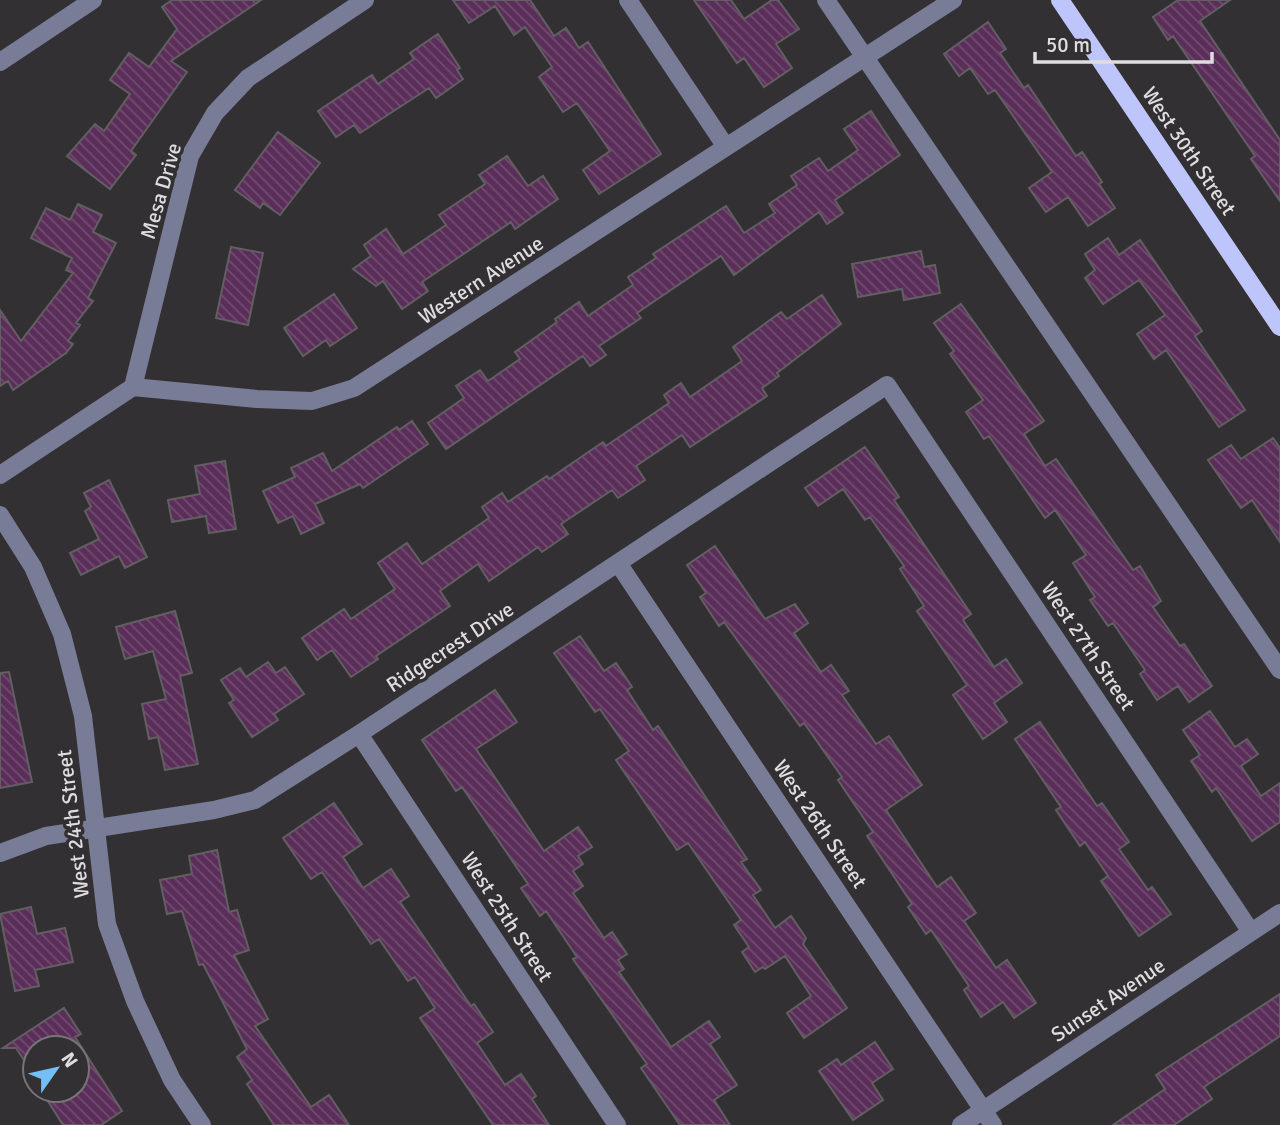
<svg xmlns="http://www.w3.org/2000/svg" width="1280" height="1125" viewBox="0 0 1280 1125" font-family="Signika,sans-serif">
  <defs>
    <pattern id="building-back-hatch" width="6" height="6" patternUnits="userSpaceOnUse" patternTransform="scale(1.75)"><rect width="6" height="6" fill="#5a2e59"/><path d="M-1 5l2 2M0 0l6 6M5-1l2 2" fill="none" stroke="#714c70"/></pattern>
  </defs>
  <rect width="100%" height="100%" fill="#333033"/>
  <path fill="url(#building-back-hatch)" stroke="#625f62" stroke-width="2" d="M172,0h89l-90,61 16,11 -56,79 5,4 -26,34 -43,-33 28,-32 9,7 26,-37 -20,-14 19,-27 20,14 28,-38 -15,-22z
    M453,0h77l24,36 12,-8 13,20 9,-6 73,112 -62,40 -16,-24 27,-19 -33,-48 -14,9 -24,-35 13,-10 -27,-40 -11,8 -19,-29 -26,17z
    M694,0h37l13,19 28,-19h6l21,29 -23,15 16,24 -28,19 -20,-29 -7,5z
    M1178,0h52l-30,21 80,119v61l-29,-42 4,-3 -82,-120 -5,4 -15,-23z
    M988,22l18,27 -6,4 24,35 4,-3 48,71 6,-4 20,30 -3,2 16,24 -27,18 -20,-29 -22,15 -17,-24 23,-16 -57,-82 -7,4 -18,-26 -11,8 -15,-22z
    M438,34l22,34 -3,2 6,9 -27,19 -7,-10 -69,45 -6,-8 -18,12 -18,-26 54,-36 6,9 36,-25 -4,-6z
    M871,111l29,44 -65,45 8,13 -16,11 -8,-12 -85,63 -13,-19 -84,57 4,5 -42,28 7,9 -16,11 -7,-10 -137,93 -18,-26 36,-25 -8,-12 24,-16 8,11 32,-22 -5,-7 42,-30 -2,-3 24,-17 9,14 45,-31 -5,-8 28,-19 -3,-4 73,-48 18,27 31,-20 -6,-9 28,-19 -6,-9 28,-18 9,13 30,-21 -14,-21z
    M278,132l42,31 -40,52 -17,-12 -3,5 -25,-18z
    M507,156l21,30 15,-10 15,23 -43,30 -4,-7 -89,60 6,9 -26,18 -19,-28 -7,5 -23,-17 18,-13 -7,-11 22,-16 17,25 43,-29 -7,-10 46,-31 -6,-9z
    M78,204l24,11 -9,17 23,11 -28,55 5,3 -17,22 4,2 -12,16 5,3 -7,9 -53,37 -5,-9 -8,5v-76l21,31 52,-68 -7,-3 6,-12 -41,-20 15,-30 24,12z
    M1108,238l11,17 21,-15 62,91 -7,5 50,74 -26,17 -53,-77 -12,9 -17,-25 28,-19 -26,-35 -36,24 -18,-26 10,-8 -10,-16z
    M231,247l32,6 -15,72 -32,-7z
    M921,251l3,16 11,-2 5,28 -36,7 -2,-11 -44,8 -6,-33z
    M334,294l23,34 -27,18 -4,-6 -23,16 -19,-28z
    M822,295l19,29 -64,49 2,3 -17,12 5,8 -77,51 -8,-12 -46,31 9,14 -27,18 -6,-8 -51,34 7,10 -26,18 -4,-5 -49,34 -11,-17 -38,27 10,15 -74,50 2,3 -27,18 -19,-27 -15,10 -15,-22 42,-29 7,10 44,-30 -17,-26 29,-20 15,21 67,-46 -7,-11 20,-14 6,9 39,-26 2,3 54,-37 3,4 63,-43 -5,-8 17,-12 9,14 52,-36 -9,-14 48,-35 6,7z
    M961,304l83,117 -20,13 21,32 11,-7 77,111 7,-4 21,35 -8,6 27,39 4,-2 28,42 -23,16 -11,-16 -21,14 -17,-26 5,-4 -32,-47 -5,3 -18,-26 5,-3 -22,-34 13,-8 -31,-45 -10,8 -56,-82 -5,3 -18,-27 17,-12 -33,-46 4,-3 -20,-28z
    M412,421l16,23 -65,44 -3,-4 -45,20 9,19 -23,11 -8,-18 -15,7 -15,-32 32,-14 -4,-9 32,-15 9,18 65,-44 2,3z
    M1273,438l7,10v94l-28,-42 -11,8 -33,-48 23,-15 10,14z
    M865,447l34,50 -5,3 77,114 -8,6 31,47 12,-8 16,24 -28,20 13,19 -24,17 -30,-44 14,-10 -50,-74 7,-5 -24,-37 4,-3 -34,-49 -5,3 -22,-31 -25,17 -13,-18z
    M225,461l11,68 -27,4 -3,-17 -34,6 -4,-22 32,-6 -5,-28z
    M109,480l38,77 -22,11 -6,-12 -38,19 -11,-22 29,-14 -14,-28 6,-4 -7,-14z
    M715,546l50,73 30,-15 13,19 -14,10 27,39 10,-7 18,26 -7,4 34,49 13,-8 33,49 -36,25 51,77 14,-10 25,36 -12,8 32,47 11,-8 29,43 -22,15 -11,-16 -22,15 -17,-27 5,-4 -38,-56 -5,4 -18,-27 4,-3 -45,-68 6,-4 -35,-52 4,-3 -38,-54 -4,3 -76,-104 -5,4 -19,-29 6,-4 -19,-28z
    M175,611l17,62 -12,3 18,88 -33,6 -7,-33 -9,2 -7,-35 24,-5 -13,-48 -28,8 -9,-32z
    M580,636l24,35 12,-8 16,24 -5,3 26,40 5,-4 89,133 -6,3 20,28 -8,5 22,33 16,-12 15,22 -3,6 44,64 -43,30 -17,-25 24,-17 -26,-40 -20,13 -2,-2 -8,5 -13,-20 7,-5 -15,-22 7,-5 -53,-77 -11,7 -61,-90 13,-9 -29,-42 -5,3 -41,-59z
    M268,662l8,11 9,-6 19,27 -30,20 4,6 -26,17 -23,-34 5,-3 -13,-20 19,-12 6,9z
    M9,672l23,110 -32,6v-115z
    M495,690l22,32 -41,27 68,102 34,-24 14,20 -14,9 5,8 -10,7 10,15 -10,7 31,45 8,-6 15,22 -9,6 6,9 -5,3 52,75 38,-26 11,16 -10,7 27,41 -23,15 16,25h-50l-39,-57 6,-4 -74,-105 4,-2 -31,-46 -6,5 -19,-28 7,-4 -66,-97 -6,4 -34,-51z
    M1210,711l25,36 12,-8 11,15 -17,12 20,30 19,-13v39l-28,19 -36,-53 -4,4 -21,-31 9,-6 -17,-25z
    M1040,722l57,84 5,-3 27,39 -10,7 29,41 4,-3 19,27 -32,22 -38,-55 7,-5 -23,-34 -5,4 -24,-36 5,-3 -46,-68z
    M334,803l28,41 -19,13 20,31 28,-19 18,27 -9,6 71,104 3,-2 19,28 -16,11 28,42 16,-11 15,22 -4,3 17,26h-56l-73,-107 15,-10 -20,-31 -7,4 -29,-42 -8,5 -49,-72 -11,7 -28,-41z
    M217,850l12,62 8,-2 12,40 -15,5 34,64 -13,7 56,81 18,-12 20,30h-75l-27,-41 5,-4 -15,-23 10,-8 -44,-85 -4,1 -17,-54 -15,3 -7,-34 32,-6 -3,-18z
    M31,907l6,27 28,-6 8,34 -38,8 4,16 -24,5 -15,-77z
    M1280,994v42l-76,51 8,12 -38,26h-61l52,-36 -9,-14z
    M64,1008l17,26 -6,3 47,74 -21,14h-38l-22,-35h36v-42h-42v29l-19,-29h-13z
    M875,1042l18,27 -21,14 11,17 -30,20 -34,-49 18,-12 4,6z"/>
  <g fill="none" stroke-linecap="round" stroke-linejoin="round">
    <path stroke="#787c96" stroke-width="18" d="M628,0l98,147
      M826,0l454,670
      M0,62l93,-62
      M133,387l57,-231 25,-43 33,-35 117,-78
      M0,475l133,-88 124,12 55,2 42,-13 599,-388
      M0,515l33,52 29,67 21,82 24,208 28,77 37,79 30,45
      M618,563l375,562
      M359,734l258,391
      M0,853l46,-17 168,-26 41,-10 104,-66 528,-349 364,547
      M961,1125l319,-212"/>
    <path stroke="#bec5fb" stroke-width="18" d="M1060,0l220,327"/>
  </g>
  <g text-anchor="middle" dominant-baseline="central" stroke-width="7" stroke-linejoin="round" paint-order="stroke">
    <g font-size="21" fill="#dfdddf" stroke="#333033">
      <text transform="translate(1189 151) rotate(56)">West 30th Street</text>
      <text transform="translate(161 191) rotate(-74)">Mesa Drive</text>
      <text transform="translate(481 280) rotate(-33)">Western Avenue</text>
      <text transform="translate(1088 646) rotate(56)">West 27th Street</text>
      <text transform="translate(450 647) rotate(-33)">Ridgecrest Drive</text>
      <text transform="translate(73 824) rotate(-97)">West 24th Street</text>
      <text transform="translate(820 824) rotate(56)">West 26th Street</text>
      <text transform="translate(507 917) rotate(57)">West 25th Street</text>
      <text transform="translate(1108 1000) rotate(-34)">Sunset Avenue</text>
    </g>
  </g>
  <g transform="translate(56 1069) rotate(56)"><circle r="33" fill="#333033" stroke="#787578" stroke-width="2"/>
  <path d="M0-5L12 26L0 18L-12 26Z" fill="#74c0f6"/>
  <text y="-10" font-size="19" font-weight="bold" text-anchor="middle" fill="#dfdddf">N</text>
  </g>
  <path d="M1035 52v10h177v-10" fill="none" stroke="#dfdddf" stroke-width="3.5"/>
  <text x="1046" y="52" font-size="21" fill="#dfdddf" stroke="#333033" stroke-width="5" paint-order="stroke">50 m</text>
</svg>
